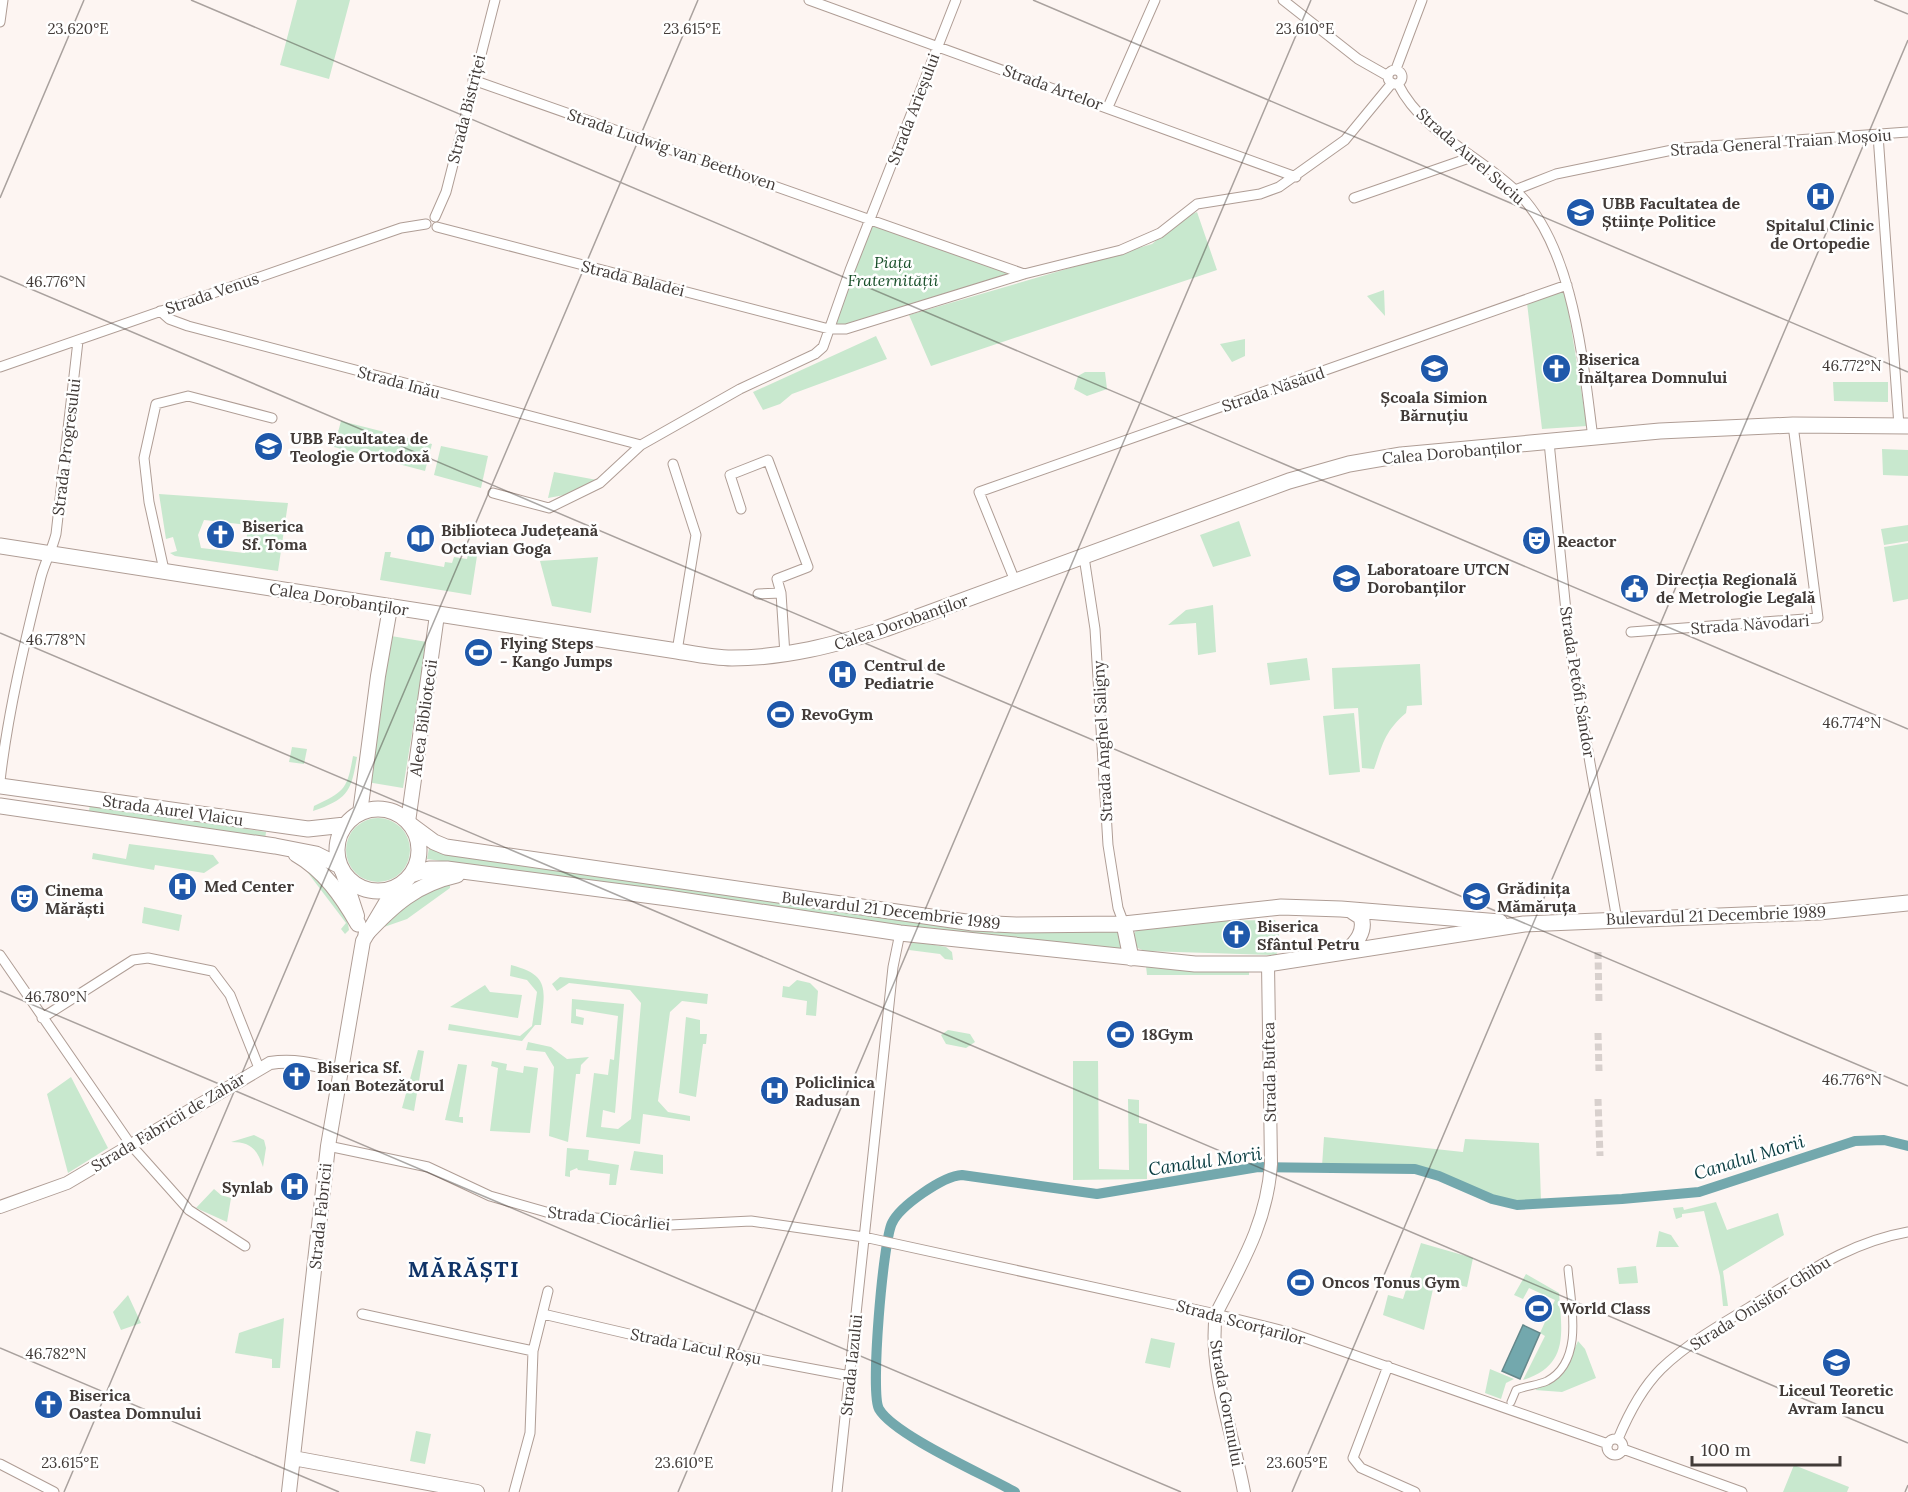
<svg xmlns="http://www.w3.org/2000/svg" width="1908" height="1492" viewBox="0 0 1908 1492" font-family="Lora,serif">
  <rect width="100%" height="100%" fill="#fdf5f2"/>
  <path fill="#c8e8ce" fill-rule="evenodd" d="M297,0h53l-21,79 -49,-14z
    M1197,212l20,58 -286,96 -22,-51 243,-71 31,-26z
    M871,218l153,56 -111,34 -84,21z
    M1384,290l1,26 -18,-20z
    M1565,290l22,136 -45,3 -15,-126z
    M876,336l11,23 -95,35 -12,10 -17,6 -10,-18z
    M1245,339v17l-13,6 -12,-18z
    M1085,372h20l2,17 -20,7 -13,-7 4,-13z
    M1833,382h55v20l-54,-1z
    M341,421l91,23 -7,27 -91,-24z
    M441,446l47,10 -7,32 -47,-13z
    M1882,449l26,1v26l-25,-1z
    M554,472l43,8 -27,14 -22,4z
    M159,494l129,9 -10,68 -103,-15 -5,-3 7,-2 -4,-14 -7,2zM204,520l44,5 -3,28 -44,-5 -3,-13z
    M1239,521l12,35 -38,11 -13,-32z
    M1908,525v16l-24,4 -3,-16z
    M1908,543v56l-15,3 -9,-55z
    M385,552h6l-1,5 54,10 1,-5 7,1 2,-6 13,2 1,-5 9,2 -6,39 -91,-15z
    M598,557l-7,56 -39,-7 -12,-45z
    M1213,605l3,47 -18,3 -2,-32 -28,2 18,-15z
    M391,636l36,6 -24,146 -36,-6z
    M1307,658l3,22 -40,5 -3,-22z
    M1420,664l2,41 -15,1 -1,7c-21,18 -23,30 -32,56l-12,-1 -4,-60 -24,1 -2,-41z
    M1354,713l6,59 -31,3 -6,-59z
    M292,747l15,2 -3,15 -15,-2z
    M353,756l4,1c-6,35 -9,42 -44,54l1,-5c31,-15 33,-16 39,-50z
    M90,804l176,28 -1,8 -176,-29z
    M346 850a32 32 0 1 1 64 0a32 32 0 1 1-64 0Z
    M129,844l84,11 6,8 -15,10 -49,-8 -1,5 -62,-11 1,-6 33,6z
    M429,848l551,80 51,4 90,-1 3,23 -173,-21 -524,-74z
    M302,865c20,13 45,40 47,65l-4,4 -4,-5 5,-6z
    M450,883v5l-43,31 -23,8 35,-33z
    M144,907l38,8 -3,16 -37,-8z
    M1275,920c5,8 6,27 1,35l-131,-4 -10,-4 -3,-10 5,-8 66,-8z
    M918,942l28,5 6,5 1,8 -8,-1 -5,-5 -31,-4 3,-7z
    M511,965c39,10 34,24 30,60h-6l-13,16 -74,-11 1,-6 71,12 12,-10 5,-34 -10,-12 -17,-4z
    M1146,966l103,1v8h-102z
    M560,977l148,17 -1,10 -25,-3 -12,11 -12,89 10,11 22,4v5l-47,-7 -3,30 -54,-7 8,-64 14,2 2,-16 4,1 4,-44 -42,-7v7l8,2 -1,7 -12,-2 1,-24 52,5 -9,109 -12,-3 -2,17 17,2 13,-10 10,-116 -11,-13 -61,-7 -12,8 -5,-7z
    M797,980l13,3 8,8 -2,25 -10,-1 1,-14 -25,-4 1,-11 6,1z
    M485,985l5,7 32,3 -4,23 -68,-11z
    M686,1017l14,3v14h7l-1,10h-3l-7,53 -17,-4z
    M948,1030l22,4 5,8 -9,6 -20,-4 -5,-9z
    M528,1042l23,5 16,12 22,-2 -8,8 -1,9h-4l-8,68 -19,-6 5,-69 -9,-15 -19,-2z
    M418,1050l6,1 -10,60 -12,-3z
    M492,1061l15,3 -1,6 17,3 1,-7 14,2 -8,65 -40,-2 8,-63 -7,-2z
    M1073,1061h25l1,108 30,1 -1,-71 11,1v23l8,1v55l-74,1z
    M458,1064l9,1 -8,52h4v6l-18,-3z
    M71,1077l37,71 -40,25 -21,-79z
    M254,1135l10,5 2,8 -3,19c-6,-18 -12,-25 -32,-25z
    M1324,1137l139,15 2,-13 74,4 2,58h-30l-18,-5 -78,-30h-93z
    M567,1148l22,2 -1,10 31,5 -3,20h-7l1,-11 -32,-4 -1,-2 -7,3v6l-5,-1z
    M634,1151l29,4v19l-33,-4z
    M214,1189l7,6 10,3 -4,24 -31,-14z
    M1716,1202l11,28 51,-17 6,22 -61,36 5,35h-5l-3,-30 -16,-65 -22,3v3l-6,2 -3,-11 10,-1 1,3z
    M1659,1231l12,4 8,12h-23z
    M1421,1243l52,15 -6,29 -32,-7 -11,50 -41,-15 5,-20 15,4z
    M1636,1266l2,17 -19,1 -2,-16z
    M1526,1274l33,19c3,40 10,73 -36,87l22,-44 -5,-3 15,-33 -26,-12 -6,11 -9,-4z
    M128,1295l13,28 -20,7 -8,-18z
    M284,1318l-4,50h-8v-9l-37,-6 4,-20z
    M1151,1338l24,5 -5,25 -25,-5z
    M1578,1341l7,8 11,29 -34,14 -27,-2 29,-18z
    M1490,1369l24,10 -8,4 -5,16 -16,-6z
    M416,1431l15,3 -6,30 -15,-3z
    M1794,1465l55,22 -2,5h-64z"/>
  <path fill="#73a8ad" stroke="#64878a" stroke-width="1.5" d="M1523,1325l17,8 -20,46 -18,-8z"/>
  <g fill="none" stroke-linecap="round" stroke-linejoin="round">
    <path stroke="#73a8ad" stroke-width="10" d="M1015,1492c-30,-17 -121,-57 -136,-83 -9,-16 4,-168 13,-186 8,-17 51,-47 70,-48l135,19 161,-27 157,2 24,7 53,23 25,6 105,-6 77,-7 156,-51 29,-1 24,6"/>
    <path stroke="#d8d0cd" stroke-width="7" stroke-dasharray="7 3.5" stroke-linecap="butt" d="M1598,952l1,52
      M1598,1033l1,38
      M1598,1099l2,57"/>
    <defs>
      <path id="pedestrian" d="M1511,1402l5,-12c10,-4 22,-5 31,-9 38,-20 24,-78 21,-112"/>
      <path id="minor" d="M809,0l487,177
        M1283,0l75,59 30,17
        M0,22l3,-22
        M1396,69l26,-69
        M1388 77a7 7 0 1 1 14 0a7 7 0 1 1-14 0Z
        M473,80l551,194
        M1398,84c24,48 79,70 117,106 59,55 68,173 78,248
        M1108,107l47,-107
        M1878,135l21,291
        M1515,190l41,-16 126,-26 226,-16
        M1354,198l118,-41
        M435,217l11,-25 49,-192
        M437,227l392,102h17l178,-55 97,-24 39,-17 37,-29 63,-10 19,-7 66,-47 47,-57
        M160,311l9,8 19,7 453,119
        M0,367l401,-139 25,-4
        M1549,442l20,199 48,279
        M673,464l23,71 -19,116
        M493,493l56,15 51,-25 41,-38 99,-56 75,-35 8,-7 27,-77 106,-270
        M741,509l-11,-34 38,-15 40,107 -31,12 4,14
        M1084,557l11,72 13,216 10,63 6,16
        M164,570l-15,-68 -5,-44 12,-54 32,-8 84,22
        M1015,581l-36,-89 588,-207
        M758,594l23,-1 4,62
        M1631,632l187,-14 -25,-193
        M0,781c8,-69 24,-136 41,-204 4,-15 11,-27 15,-43l22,-193
        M0,955l131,190 58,65 56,36
        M42,1018l91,-58 15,-2 64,13 18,24 29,73
        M328,1146l100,21 62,29 63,18 117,11 81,-4 113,16 352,77 72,18 320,112
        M362,1314l171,37
        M543,1314l99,23 208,39
        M1388,1366l-35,92 8,10 54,24
        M1607 1447a8 8 0 1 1 16 0a8 8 0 1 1-16 0Z
        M1618,1439c10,-24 24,-51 43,-70 27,-26 62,-46 94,-65 50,-30 95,-62 153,-72
        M1623,1449l119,43
        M0,1464l54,28
        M514,1492l16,-59 3,-82 15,-60
        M837,1492l56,-525 7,-34"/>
      <path id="tertiary" d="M0,1207l67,-24 203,-120c25,-4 46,2 71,8
        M1244,1492c-10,-55 -36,-123 -28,-178 26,-51 51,-92 55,-150l-3,-200"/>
      <path id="secondary" d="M360,813l18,-137 12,-68
        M408,822l29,-207
        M342,870l15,46
        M293,1458l184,34
        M289,1492l39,-346 35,-205 25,-42 16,-17"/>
      <path id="primary" d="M0,546l677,105c18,3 37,7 55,7 54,0 102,-13 153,-29l404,-148 60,-17 52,-9 259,-24 133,-6 115,1
        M0,786l308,43 37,-4
        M0,806l275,40 41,8 24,12
        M337 850a41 41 0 1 1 82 0a41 41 0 1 1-82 0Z
        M411,825l23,17 12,5 527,76 43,2 108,-1 157,-17 60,2 159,13
        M296,854c28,16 46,42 62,70
        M411,875l18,-6h18l221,29 232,35 295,31h73l256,-40 295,-12 89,-9
        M1124,924l7,34
        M366,934c27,-29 50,-50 91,-59
        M1347,951c10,-9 19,-20 14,-34l-11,-7"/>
    </defs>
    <use href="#pedestrian" stroke="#af9d95" stroke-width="9"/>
    <use href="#minor" stroke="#af9d95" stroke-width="11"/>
    <use href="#tertiary" stroke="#af9d95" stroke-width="14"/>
    <use href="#secondary" stroke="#af9d95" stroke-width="16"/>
    <use href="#primary" stroke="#af9d95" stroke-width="17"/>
    <use href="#pedestrian" stroke="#fff" stroke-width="7"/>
    <use href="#minor" stroke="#fff" stroke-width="9"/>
    <use href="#tertiary" stroke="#fff" stroke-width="12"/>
    <use href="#secondary" stroke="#fff" stroke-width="14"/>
    <use href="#primary" stroke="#fff" stroke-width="15"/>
  </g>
  <path fill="none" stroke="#423b38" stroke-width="1.5" stroke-opacity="0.45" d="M191,0l1717,729M1033,0l875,372M1874,0l34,14M0,198l84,-198M0,276l1908,810M0,633l1908,810M0,991l1181,501M0,1348l339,144M64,1492l634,-1492M678,1492l633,-1492M1292,1492l616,-1452M1905,1492l3,-7"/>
  <defs>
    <symbol id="hospital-disc" viewBox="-11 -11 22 22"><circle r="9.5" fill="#1f58aa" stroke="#fff"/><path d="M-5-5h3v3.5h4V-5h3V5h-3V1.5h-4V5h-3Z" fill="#fff"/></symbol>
    <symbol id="university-disc" viewBox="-11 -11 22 22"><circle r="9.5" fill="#1f58aa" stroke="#fff"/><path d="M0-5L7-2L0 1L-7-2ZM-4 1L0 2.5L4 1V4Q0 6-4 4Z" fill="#fff"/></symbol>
    <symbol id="church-disc" viewBox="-11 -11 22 22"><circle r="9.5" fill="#1f58aa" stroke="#fff"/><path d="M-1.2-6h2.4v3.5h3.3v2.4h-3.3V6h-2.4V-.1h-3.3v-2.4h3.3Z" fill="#fff"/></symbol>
    <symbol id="school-disc" viewBox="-11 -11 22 22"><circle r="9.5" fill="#1f58aa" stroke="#fff"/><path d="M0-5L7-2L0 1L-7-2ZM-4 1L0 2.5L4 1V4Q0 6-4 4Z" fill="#fff"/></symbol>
    <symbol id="library-disc" viewBox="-11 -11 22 22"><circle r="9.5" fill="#1f58aa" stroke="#fff"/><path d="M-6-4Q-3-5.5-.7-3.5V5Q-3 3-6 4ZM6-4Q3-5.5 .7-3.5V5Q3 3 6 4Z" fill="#fff"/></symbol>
    <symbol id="theatre-disc" viewBox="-11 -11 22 22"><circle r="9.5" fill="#1f58aa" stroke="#fff"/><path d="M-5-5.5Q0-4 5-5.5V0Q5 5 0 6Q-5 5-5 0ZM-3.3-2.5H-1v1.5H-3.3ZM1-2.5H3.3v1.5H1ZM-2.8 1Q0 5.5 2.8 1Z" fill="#fff"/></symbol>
    <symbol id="civic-disc" viewBox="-11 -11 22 22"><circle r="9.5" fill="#1f58aa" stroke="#fff"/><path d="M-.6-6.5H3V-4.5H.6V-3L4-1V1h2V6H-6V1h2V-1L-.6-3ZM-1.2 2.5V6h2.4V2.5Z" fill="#fff"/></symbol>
    <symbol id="stadium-disc" viewBox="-11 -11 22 22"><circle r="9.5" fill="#1f58aa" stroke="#fff"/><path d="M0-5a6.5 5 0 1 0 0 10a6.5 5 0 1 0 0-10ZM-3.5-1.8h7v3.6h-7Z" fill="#fff"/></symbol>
  </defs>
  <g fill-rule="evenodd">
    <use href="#hospital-disc" x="1804" y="180" width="33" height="33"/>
    <use href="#university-disc" x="1564" y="196" width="33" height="33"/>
    <use href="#church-disc" x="1540" y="352" width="33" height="33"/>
    <use href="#school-disc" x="1418" y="352" width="33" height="33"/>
    <use href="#university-disc" x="252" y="430" width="33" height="33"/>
    <use href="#church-disc" x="204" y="518" width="33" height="33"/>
    <use href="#library-disc" x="404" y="522" width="33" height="33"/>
    <use href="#theatre-disc" x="1520" y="524" width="33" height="33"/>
    <use href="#university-disc" x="1330" y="562" width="33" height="33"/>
    <use href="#civic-disc" x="1618" y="572" width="33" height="33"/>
    <use href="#stadium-disc" x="462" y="636" width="33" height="33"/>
    <use href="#hospital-disc" x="826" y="658" width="33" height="33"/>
    <use href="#stadium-disc" x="764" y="698" width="33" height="33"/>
    <use href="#hospital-disc" x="166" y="870" width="33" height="33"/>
    <use href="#school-disc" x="1460" y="880" width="33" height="33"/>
    <use href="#theatre-disc" x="8" y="882" width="33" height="33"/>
    <use href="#church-disc" x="1220" y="918" width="33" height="33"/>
    <use href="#stadium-disc" x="1104" y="1018" width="33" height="33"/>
    <use href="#church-disc" x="280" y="1060" width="33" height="33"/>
    <use href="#hospital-disc" x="758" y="1074" width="33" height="33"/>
    <use href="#hospital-disc" x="278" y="1170" width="33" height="33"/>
    <use href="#stadium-disc" x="1284" y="1266" width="33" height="33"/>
    <use href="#stadium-disc" x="1522" y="1292" width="33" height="33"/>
    <use href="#school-disc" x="1820" y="1346" width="33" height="33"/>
    <use href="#church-disc" x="32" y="1388" width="33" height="33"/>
  </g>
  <g text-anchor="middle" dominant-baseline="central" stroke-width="5" stroke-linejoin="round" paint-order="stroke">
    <g font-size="16" fill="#423b38" stroke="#fff">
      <text transform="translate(1053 87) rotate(20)">Strada Artelor</text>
      <text transform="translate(466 109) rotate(-76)">Strada Bistriței</text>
      <text transform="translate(913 109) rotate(-69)">Strada Arieșului</text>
      <text transform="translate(1781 142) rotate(-4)">Strada General Traian Moșoiu</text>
      <text transform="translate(672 149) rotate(19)">Strada Ludwig van Beethoven</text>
      <text transform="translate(1471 156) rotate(41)">Strada Aurel Suciu</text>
      <text transform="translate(633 278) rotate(14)">Strada Baladei</text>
      <text transform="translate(212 293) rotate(-19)">Strada Venus</text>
      <text transform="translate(399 382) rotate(15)">Strada Inău</text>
      <text transform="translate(1273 389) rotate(-19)">Strada Năsăud</text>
      <text transform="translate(66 447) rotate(-83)">Strada Progresului</text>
      <text transform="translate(1452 452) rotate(-5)">Calea Dorobanților</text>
      <text transform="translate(339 599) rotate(9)">Calea Dorobanților</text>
      <text transform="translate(901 622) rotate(-19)">Calea Dorobanților</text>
      <text transform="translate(1750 624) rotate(-4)">Strada Năvodari</text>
      <text transform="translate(1578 682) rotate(81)">Strada Petőfi Sándor</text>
      <text transform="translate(423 718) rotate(-82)">Aleea Bibliotecii</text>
      <text transform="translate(1102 741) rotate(-93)">Strada Anghel Saligny</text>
      <text transform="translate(173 810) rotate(8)">Strada Aurel Vlaicu</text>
      <text transform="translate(891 910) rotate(7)">Bulevardul 21 Decembrie 1989</text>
      <text transform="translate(1716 915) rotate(-2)">Bulevardul 21 Decembrie 1989</text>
      <text transform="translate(1269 1072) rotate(-91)">Strada Buftea</text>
      <text transform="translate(168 1122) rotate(-31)">Strada Fabricii de Zahăr</text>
      <text transform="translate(320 1216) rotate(-84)">Strada Fabricii</text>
      <text transform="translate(609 1218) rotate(6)">Strada Ciocârliei</text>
      <text transform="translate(1760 1303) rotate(-32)">Strada Onisifor Ghibu</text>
      <text transform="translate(1241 1322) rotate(15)">Strada Scorțarilor</text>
      <text transform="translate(696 1346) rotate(11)">Strada Lacul Roșu</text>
      <text transform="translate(851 1365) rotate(-84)">Strada Iazului</text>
      <text transform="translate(1227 1403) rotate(80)">Strada Gorunului</text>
    </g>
    <g font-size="16" font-weight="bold" fill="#423b38" stroke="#fff" text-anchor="start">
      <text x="1602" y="203">UBB Facultatea de<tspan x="1602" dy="18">Științe Politice</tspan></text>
      <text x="1820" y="225" text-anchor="middle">Spitalul Clinic<tspan x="1820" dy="18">de Ortopedie</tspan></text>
      <text x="1578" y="359">Biserica<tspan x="1578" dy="18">Înălțarea Domnului</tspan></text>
      <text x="1434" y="397" text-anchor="middle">Școala Simion<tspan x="1434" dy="18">Bărnuțiu</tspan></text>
      <text x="290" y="438">UBB Facultatea de<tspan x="290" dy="18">Teologie Ortodoxă</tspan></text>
      <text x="242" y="526">Biserica<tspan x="242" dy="18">Sf. Toma</tspan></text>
      <text x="441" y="530">Biblioteca Județeană<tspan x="441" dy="18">Octavian Goga</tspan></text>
      <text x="1557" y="541">Reactor</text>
      <text x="1367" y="569">Laboratoare UTCN<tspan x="1367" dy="18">Dorobanților</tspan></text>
      <text x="1656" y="579">Direcția Regională<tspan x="1656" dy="18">de Metrologie Legală</tspan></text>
      <text x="500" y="643">Flying Steps<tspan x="500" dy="18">- Kango Jumps</tspan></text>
      <text x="864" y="665">Centrul de<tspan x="864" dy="18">Pediatrie</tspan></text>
      <text x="801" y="714">RevoGym</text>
      <text x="204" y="886">Med Center</text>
      <text x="1497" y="888">Grădinița<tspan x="1497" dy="18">Mămăruța</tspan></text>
      <text x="45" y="890">Cinema<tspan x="45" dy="18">Mărăști</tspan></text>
      <text x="1257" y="926">Biserica<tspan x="1257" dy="18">Sfântul Petru</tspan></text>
      <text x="1142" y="1034">18Gym</text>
      <text x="317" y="1067">Biserica Sf.<tspan x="317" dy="18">Ioan Botezătorul</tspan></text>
      <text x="795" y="1082">Policlinica<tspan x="795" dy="18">Radusan</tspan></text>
      <text x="273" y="1187" text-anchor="end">Synlab</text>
      <text x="1322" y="1282">Oncos Tonus Gym</text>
      <text x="1560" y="1308">World Class</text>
      <text x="1836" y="1390" text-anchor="middle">Liceul Teoretic<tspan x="1836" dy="18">Avram Iancu</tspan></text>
      <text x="69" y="1395">Biserica<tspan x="69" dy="18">Oastea Domnului</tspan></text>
    </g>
    <g font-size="16" font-style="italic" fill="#184f29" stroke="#fff">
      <text x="893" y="262">Piața<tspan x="893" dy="18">Fraternității</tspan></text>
    </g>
    <g font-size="18" font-style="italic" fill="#073b40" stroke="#fff">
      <text transform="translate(1749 1157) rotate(-17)">Canalul Morii</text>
      <text transform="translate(1205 1161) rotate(-8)">Canalul Morii</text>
    </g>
    <g font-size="22" font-weight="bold" letter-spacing="1.5" fill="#103468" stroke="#fff">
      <text x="464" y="1269">MĂRĂȘTI</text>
    </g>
  </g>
  <g font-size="15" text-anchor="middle" fill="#423b38" stroke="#fff" stroke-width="5" stroke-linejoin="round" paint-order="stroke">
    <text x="78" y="34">23.620°E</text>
    <text x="692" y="34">23.615°E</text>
    <text x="1305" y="34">23.610°E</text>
    <text x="56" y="287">46.776°N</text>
    <text x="1852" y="371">46.772°N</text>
    <text x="56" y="645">46.778°N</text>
    <text x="1852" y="728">46.774°N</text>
    <text x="56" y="1002">46.780°N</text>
    <text x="1852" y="1085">46.776°N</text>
    <text x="56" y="1359">46.782°N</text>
    <text x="70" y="1468">23.615°E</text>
    <text x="684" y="1468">23.610°E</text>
    <text x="1297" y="1468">23.605°E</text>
  </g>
  <path d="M1692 1456v9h148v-9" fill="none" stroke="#423b38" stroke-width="3"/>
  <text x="1701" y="1456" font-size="18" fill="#423b38" stroke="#ffffff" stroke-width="4.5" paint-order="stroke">100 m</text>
</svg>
